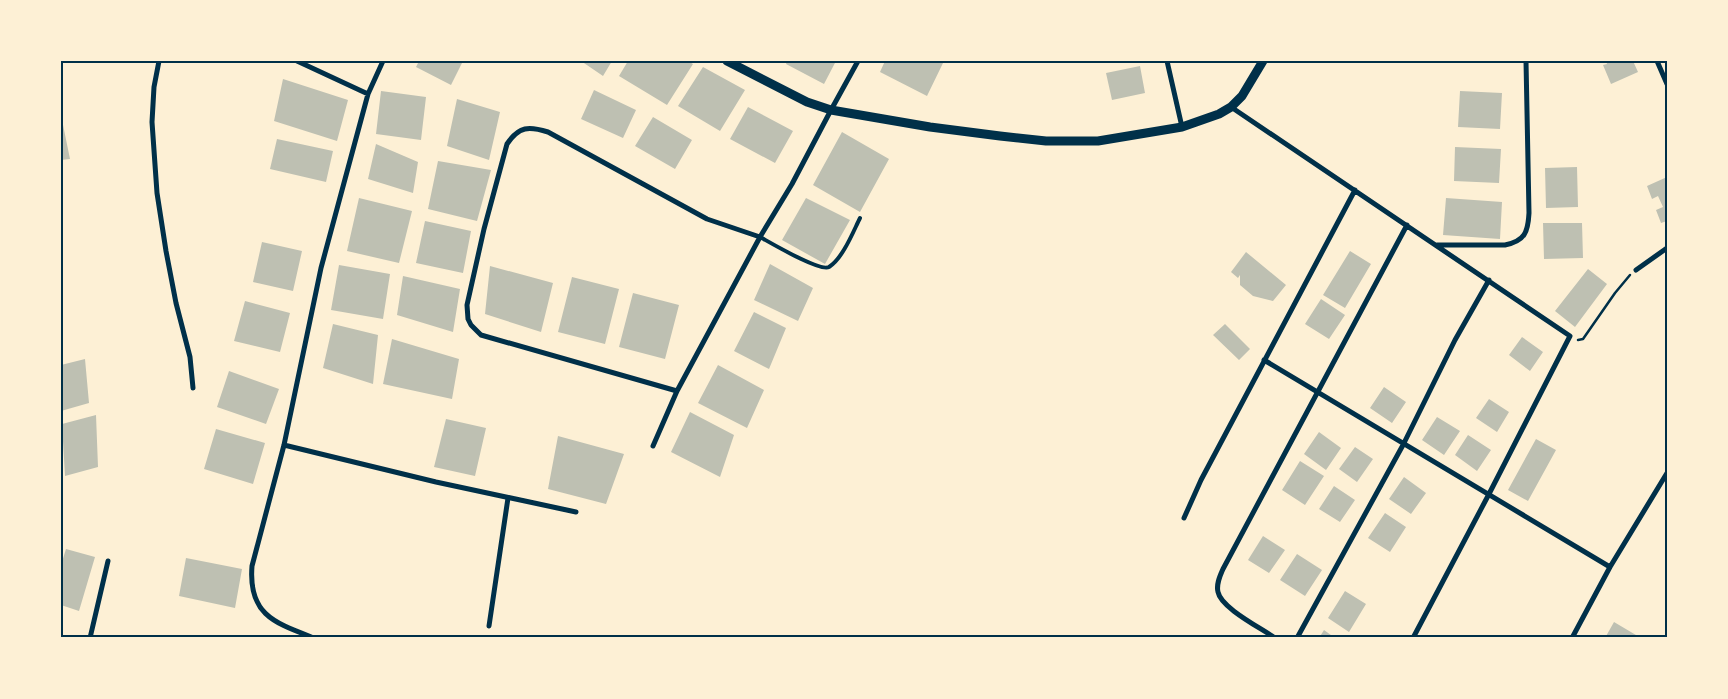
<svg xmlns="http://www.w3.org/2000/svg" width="1728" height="699" viewBox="0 0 1728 699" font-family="Lato,sans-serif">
  <rect width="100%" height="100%" fill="#fdf0d5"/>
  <path fill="#bec0b2" d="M419,61h44l-12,24 -35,-18z
    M581,61h31l-9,15z
    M628,61h60l5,3 -26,41 -48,-29z
    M787,61h49l-12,23 -38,-20z
    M885,61h56l2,2 -16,33 -47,-24z
    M1606,61h27l5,11 -27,12 -8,-19 4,-1z
    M1140,66l5,27 -33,7 -6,-27z
    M703,67l42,23 -25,41 -42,-25z
    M283,79l65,21 -11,41 -63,-20z
    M594,90l42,20 -13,28 -42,-19z
    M381,91l45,6 -5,43 -45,-6z
    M1460,91l42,2 -2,36 -42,-2z
    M457,99l43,13 -11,48 -42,-14z
    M748,107l45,24 -18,32 -45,-24z
    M61,115l9,44 -9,1z
    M653,117l39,23 -17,29 -40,-23z
    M842,132l47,27 -29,53 -47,-27z
    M277,139l56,12 -7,31 -56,-13z
    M376,144l42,18 -5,31 -45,-14z
    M1455,147l46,2 -2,34 -45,-2z
    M438,161l53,9 -14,51 -49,-12z
    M1577,167l1,40 -32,1 -1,-40z
    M1667,177v44l-6,2 -5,-13 7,-3 -5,-11 -6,3 -5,-13z
    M359,198l53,13 -13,52 -52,-12z
    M806,198l44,22 -25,44 -43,-24z
    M1446,198l56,4 -2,37 -57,-4z
    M425,221l46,10 -8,42 -47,-10z
    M1543,223h39l1,35 -39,1z
    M262,242l40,9 -9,40 -40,-9z
    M1350,251l21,13 -26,44 -22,-13z
    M1246,252l40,33 -13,16 -20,-5 -13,-11v-10l-2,3 -7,-6z
    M770,264l43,24 -15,33 -44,-21z
    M339,265l51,9 -7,45 -52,-9z
    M490,266l63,17 -12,49 -56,-18z
    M1588,269l19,15 -32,43 -20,-16z
    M403,276l57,13 -7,43 -56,-17z
    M572,277l47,12 -14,55 -47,-12z
    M633,293l46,12 -14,54 -46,-12z
    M1321,299l24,16 -16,24 -24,-15z
    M245,301l45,12 -10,39 -46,-11z
    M754,312l32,16 -17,41 -35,-18z
    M333,324l45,11 -5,49 -50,-16z
    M1225,324l25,25 -11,11 -26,-25z
    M1522,337l21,15 -13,19 -21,-16z
    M392,339l67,20 -7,40 -69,-15z
    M85,359l4,44 -28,8v-46z
    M718,365l46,25 -17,38 -49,-25z
    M229,371l50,18 -13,35 -49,-17z
    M1384,387l22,15 -14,21 -22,-15z
    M1489,399l20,13 -12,20 -21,-14z
    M690,412l44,23 -14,42 -49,-25z
    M96,415l2,52 -33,9 -3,-52z
    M1437,417l23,14 -16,24 -22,-15z
    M446,419l40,9 -11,48 -41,-9z
    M216,429l49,14 -12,41 -49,-15z
    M1319,432l22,16 -15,22 -22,-16z
    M1468,435l23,15 -14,21 -22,-16z
    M558,436l66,18 -18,50 -58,-15z
    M1536,439l20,11 -28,51 -20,-11z
    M1355,447l18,12 -16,23 -18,-13z
    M1300,461l24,15 -19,29 -23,-15z
    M1404,477l22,16 -15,21 -22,-15z
    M1334,486l21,14 -15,22 -21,-13z
    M1385,513l21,14 -16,25 -22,-14z
    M1263,536l22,14 -16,23 -21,-13z
    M66,549l29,8 -16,54 -18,-6v-40z
    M1297,554l25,16 -17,26 -25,-16z
    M186,558l56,11 -7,39 -56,-12z
    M1345,591l21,13 -17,28 -21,-14z
    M1614,622l27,16h-36z
    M1324,630l11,8h-16z"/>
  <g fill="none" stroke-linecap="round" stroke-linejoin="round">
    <path stroke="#003049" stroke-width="2.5" d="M1578,340l5,-1 32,-46 15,-18"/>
    <path stroke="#003049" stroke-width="4" d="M760,237c11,6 60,35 69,30 14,-9 24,-35 31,-49"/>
    <path stroke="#003049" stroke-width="5" d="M159,61l-5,26 -2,35 5,71 9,58 10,52 14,54 3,31
      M297,61l71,33
      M1167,61l15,66
      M1657,61l10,23
      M1231,107l339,229 -81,158 -76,144
      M1437,245h68c20,-4 23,-13 24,-32l-3,-152
      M1636,270l31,-22
      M1264,360l346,207
      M677,391l-196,-56 -10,-10 -3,-6 -1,-14 17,-76 23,-85c12,-18 22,-18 41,-12l159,87 53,18
      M284,445l152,37 140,30
      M653,446l24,-55 83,-154 32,-53 39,-74 27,-49
      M1184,518l17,-38 154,-290
      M489,626l19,-128
      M90,638l18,-77
      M314,638c-39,-15 -66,-23 -62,-72l32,-121 37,-177 47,-174 15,-33
      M1275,638c-14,-10 -54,-30 -57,-46 -2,-8 2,-16 5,-23l184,-344
      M1297,638l106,-193 52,-105 34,-60
      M1572,638l38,-71 57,-94"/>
    <path stroke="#003049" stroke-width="9" d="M727,61l80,41 24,8 99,17 70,9 46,5h52l84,-14 37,-13 12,-7 11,-11 21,-35"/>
  </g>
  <rect width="1728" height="699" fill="none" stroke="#fdf0d5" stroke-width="125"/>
  <rect x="62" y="62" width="1604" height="574" fill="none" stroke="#003049" stroke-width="2"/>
</svg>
